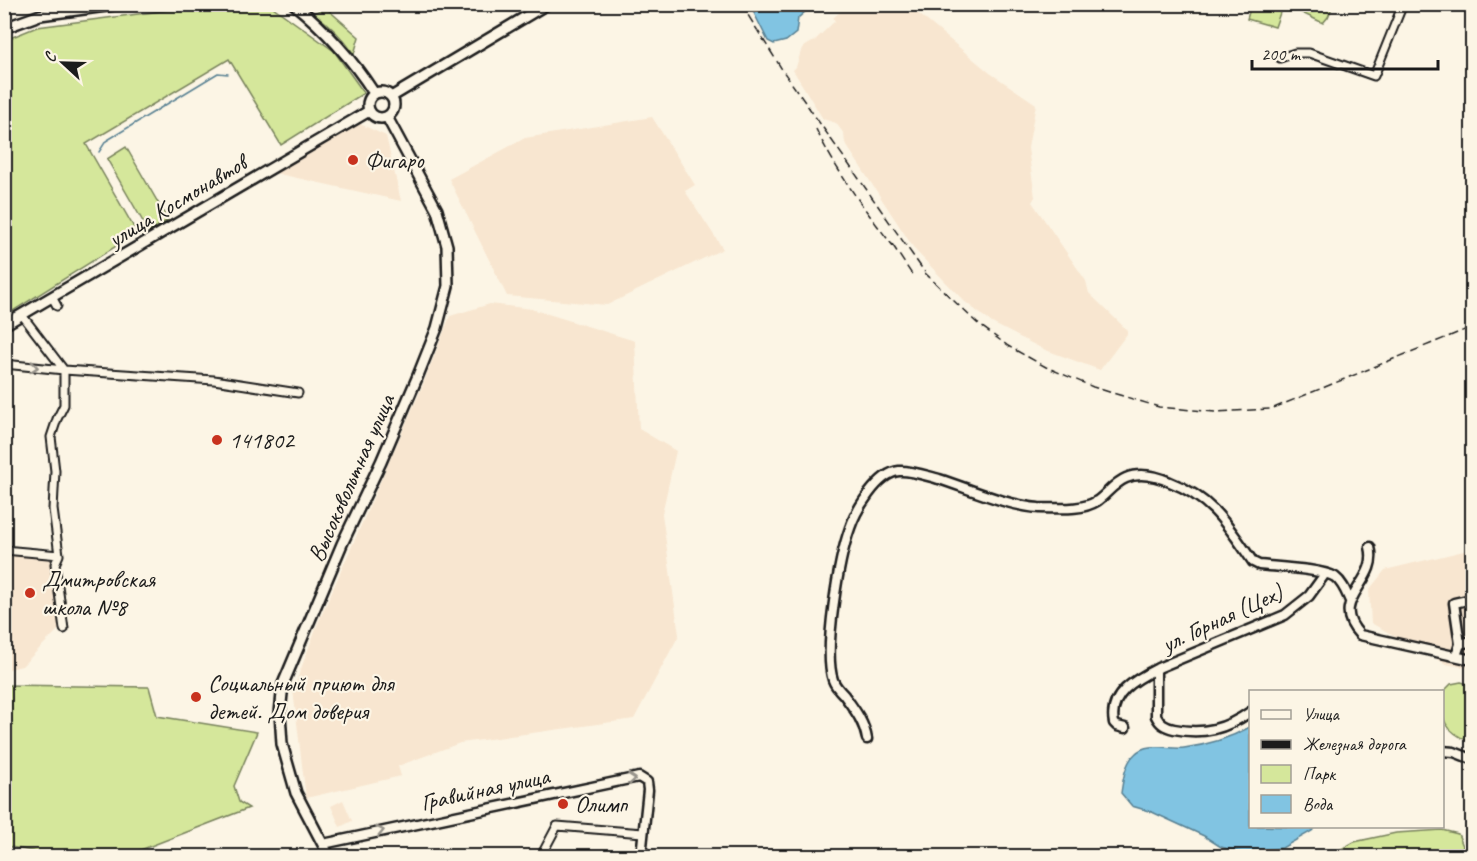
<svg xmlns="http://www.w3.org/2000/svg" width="1477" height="861" viewBox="0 0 1477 861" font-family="Caveat,sans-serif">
  <rect width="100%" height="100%" fill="#fcf5e5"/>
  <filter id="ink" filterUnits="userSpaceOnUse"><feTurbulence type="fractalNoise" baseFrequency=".0167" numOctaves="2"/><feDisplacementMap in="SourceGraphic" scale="12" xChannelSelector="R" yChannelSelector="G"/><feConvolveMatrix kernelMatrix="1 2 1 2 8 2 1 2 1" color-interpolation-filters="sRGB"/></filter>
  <g filter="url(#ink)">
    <path fill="#f8e6d0" d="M849,4l59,1 82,68 46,31 -8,44 7,49 -3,5 54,79 3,12 38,37v4l-27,36 -57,-21 -51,-26 -28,-22 -49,-51 -70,-107 -1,-9 -8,-11 -13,-4 -30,-49 3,-3 6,-19 12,-7 21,-20 -2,-3z
      M652,117l43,68 -10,6 38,58 -116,56 -100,-9 -58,-117 76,-41z
      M358,123l28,13 15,65 -131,-29z
      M490,304l42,5 103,32 4,88 37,22 -14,63 17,121 -45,84 -174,24 -62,23 3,10 -95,22 -13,-108 25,-67 104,-236 28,-71z
      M1472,549v120l-26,-5 -75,-41 -2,-33 16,-20z
      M4,553l46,5 10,70 -38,38 -17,4z
      M343,800l9,21 -12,6 -9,-21z"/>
    <path fill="#d5e79b" stroke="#78825c" stroke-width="1.5" d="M216,4l54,1 64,46 30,42 -83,52 -52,-86 -143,85 51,89 -132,83v-276l32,-13z
      M1251,5v-1l82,1 -5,12 -5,6 -27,-13 -14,-3 -7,20 -28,-8z
      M326,8l33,29 -5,17c-11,-16 -26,-31 -41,-41z
      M126,147l42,73 -19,12 -42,-73z
      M1461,682l11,3v58c-26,-11 -34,-23 -28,-52l7,-7z
      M4,685l145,2 8,29 100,16 -23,54 5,16 10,6 -124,48h-67l-53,-10z
      M1442,830l16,4 5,12 -3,10h-131l25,-14 42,-9z"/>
    <path fill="#81c4e2" stroke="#598193" stroke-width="1.5" d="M755,5v-1l58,1 -15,13 -2,15 -10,8 -12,3 -6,-3 -15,-30z
      M1250,727v99l66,1 -4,4 -30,17 -39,5 -22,-6 -17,-11 -52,-24 -20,-6 -11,-13c2,-13 4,-30 14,-39 13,-13 33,-4 49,-6 23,-3 46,-10 66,-21z"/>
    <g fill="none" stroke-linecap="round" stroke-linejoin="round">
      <path stroke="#598193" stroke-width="1.5" d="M99,152l7,-11 112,-68 10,1"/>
      <defs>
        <path id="minor" d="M1280,58l15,-5h14l65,23 29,-72
          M52,297l5,9
          M4,364l60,6 150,10 84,13
          M4,550l55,5 -6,-46 2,-38 -4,-34 6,-18 7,-14v-35l-42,-55
          M59,555l-4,9 9,65
          M541,856l16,-30 86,7"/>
        <path id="tertiary" d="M1370,547c10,36 -44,52 -10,88l112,25
          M1460,644l-6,-41 18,-4
          M1456,656l4,-12 12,-3
          M1250,712c-24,17 -47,23 -76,17 -9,-2 -14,-5 -18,-13v-45l2,-3 127,-53 24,-19 16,-22
          M1125,728l-8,-2 -3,-3c-6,-29 22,-44 44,-55
          M867,739c-3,-18 -13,-30 -23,-44 -4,-4 -9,-9 -11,-15 -10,-29 6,-122 17,-152 6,-18 28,-55 49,-57 12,-1 28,5 40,8 31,10 69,27 100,29 19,0 42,3 58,-7 10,-7 17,-18 29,-23 14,-6 30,-2 44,4 42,16 58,44 83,80l6,3c17,2 63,4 76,12 8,6 11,15 15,24
          M1442,751l12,1 18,7
          M323,844l316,-67 8,5 1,8 -7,66"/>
        <path id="secondary" d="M294,4c32,26 58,55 80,89
          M4,28l36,-13 81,-11
          M368 105a13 13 0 1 1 26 0a13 13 0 1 1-26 0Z
          M391,97l156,-93
          M4,325l365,-214
          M329,856l-33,-63 -14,-49 -2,-31 3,-29 59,-140 39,-82 36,-84 20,-50 11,-42 -1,-40 -10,-36 -50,-93"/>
      </defs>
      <use href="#minor" stroke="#1c1c1c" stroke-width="11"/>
      <use href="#tertiary" stroke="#1c1c1c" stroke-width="13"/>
      <use href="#secondary" stroke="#1c1c1c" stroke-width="14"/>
      <use href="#minor" stroke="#fcf5e5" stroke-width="7"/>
      <use href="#tertiary" stroke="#fcf5e5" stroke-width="8"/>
      <use href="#secondary" stroke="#fcf5e5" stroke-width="9"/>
      <path stroke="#1c1c1c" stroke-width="1.5" stroke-dasharray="9 4.5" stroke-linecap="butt" d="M741,4l42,67 143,203 51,49 31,23 38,21 47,20 66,20 56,5 56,-3 201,-82
        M816,129c21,44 51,84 81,122
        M892,244l21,32"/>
    </g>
    <defs><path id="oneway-chevron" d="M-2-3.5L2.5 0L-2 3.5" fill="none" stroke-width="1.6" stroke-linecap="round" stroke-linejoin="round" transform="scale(1.5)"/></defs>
    <g stroke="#97938b">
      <use href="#oneway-chevron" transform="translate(34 367) rotate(6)"/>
      <use href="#oneway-chevron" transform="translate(632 779) rotate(-5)"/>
      <use href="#oneway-chevron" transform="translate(380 831) rotate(-12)"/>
    </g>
  </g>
  <g fill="#c8321e" stroke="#fcf5e5" stroke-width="2">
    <circle cx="353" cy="160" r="6"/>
    <circle cx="217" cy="440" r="6"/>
    <circle cx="30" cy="593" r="6"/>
    <circle cx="196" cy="697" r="6"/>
    <circle cx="563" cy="804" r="6"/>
  </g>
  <g text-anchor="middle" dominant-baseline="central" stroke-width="4.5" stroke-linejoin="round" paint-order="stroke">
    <g font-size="24" fill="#1c1c1c" stroke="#fcf5e5" text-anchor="start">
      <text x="365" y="160">Фигаро</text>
      <text x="229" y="440">141802</text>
      <text x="42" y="579">Дмитровская<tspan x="42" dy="28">школа №8</tspan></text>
      <text x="208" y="683">Социальный приют для<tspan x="208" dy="28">детей. Дом доверия</tspan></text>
      <text x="575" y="804">Олимп</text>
    </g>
    <g font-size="24" fill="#1c1c1c" stroke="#fcf5e5">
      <text transform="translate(177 201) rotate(-31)">улица Космонавтов</text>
      <text transform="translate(351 478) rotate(-66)">Высоковольтная улица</text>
      <text transform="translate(1222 618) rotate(-25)">ул. Горная (Цех)</text>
      <text transform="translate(485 789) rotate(-12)">Гравийная улица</text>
    </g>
  </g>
  <rect width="1477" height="861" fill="none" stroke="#fcf5e5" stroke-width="24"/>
  <rect x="12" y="12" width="1453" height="837" fill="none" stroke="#1c1c1c" stroke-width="2" filter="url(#ink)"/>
  <rect x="1249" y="690" width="195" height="138" fill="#fcf5e5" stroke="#a29e95" stroke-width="1.5"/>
  <rect x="1261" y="710" width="30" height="9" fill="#fcf5e5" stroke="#a29e95" stroke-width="1.5"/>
  <text x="1303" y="720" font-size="18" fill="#1c1c1c">Улица</text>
  <rect x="1261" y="740" width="30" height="9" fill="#1c1c1c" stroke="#a29e95" stroke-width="1.5"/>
  <text x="1303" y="750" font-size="18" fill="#1c1c1c">Железная дорога</text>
  <rect x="1261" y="765" width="30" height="18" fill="#d5e79b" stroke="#a29e95" stroke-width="1.5"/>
  <text x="1303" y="780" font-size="18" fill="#1c1c1c">Парк</text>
  <rect x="1261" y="795" width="30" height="18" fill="#81c4e2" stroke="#a29e95" stroke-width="1.5"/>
  <text x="1303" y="810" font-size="18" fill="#1c1c1c">Вода</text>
  <g transform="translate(63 63) rotate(292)" stroke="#fcf5e5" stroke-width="4.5" paint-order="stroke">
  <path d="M0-4.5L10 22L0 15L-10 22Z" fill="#1c1c1c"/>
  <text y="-9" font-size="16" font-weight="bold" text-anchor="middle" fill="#1c1c1c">С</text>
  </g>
  <path d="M1252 60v9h186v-9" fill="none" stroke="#1c1c1c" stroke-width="3"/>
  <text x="1261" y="60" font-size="18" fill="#1c1c1c" stroke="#fcf5e5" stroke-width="4.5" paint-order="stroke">200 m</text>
</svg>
